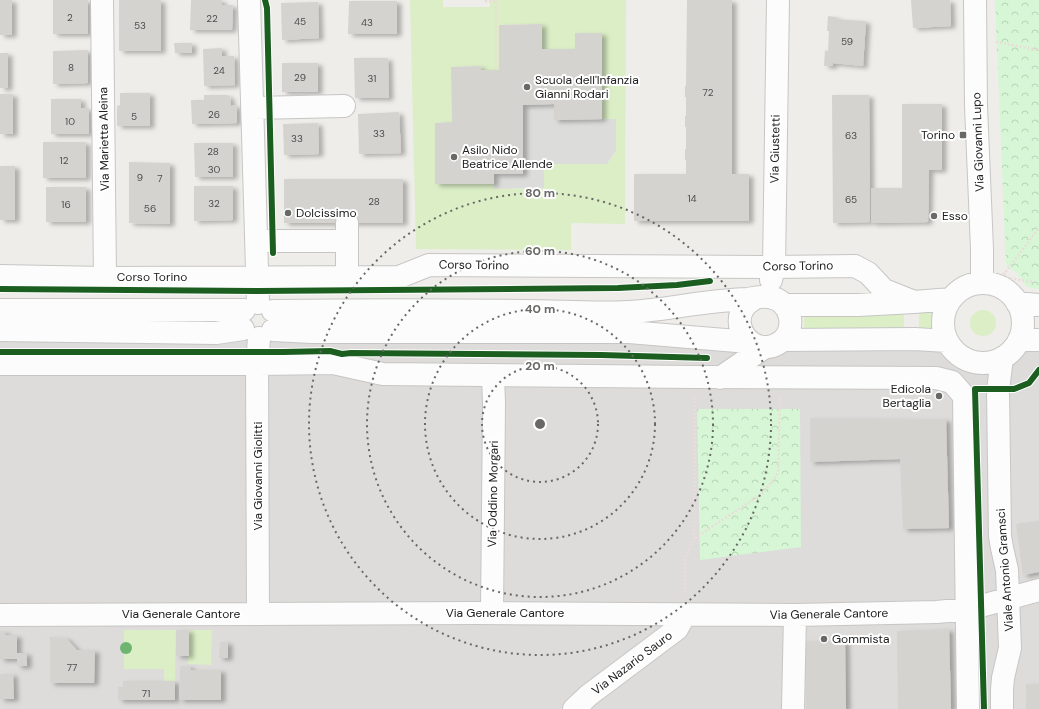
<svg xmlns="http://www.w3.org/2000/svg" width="1039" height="709" viewBox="0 0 1039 709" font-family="'DM Sans',sans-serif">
  <defs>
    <pattern id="park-crowns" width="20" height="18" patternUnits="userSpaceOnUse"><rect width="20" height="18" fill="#d6f6d6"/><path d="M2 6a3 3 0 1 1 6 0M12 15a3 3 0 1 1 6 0" fill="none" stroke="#b7d3b7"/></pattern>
    <filter id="shadow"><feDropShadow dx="4.5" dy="2.5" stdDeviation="2" flood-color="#0004"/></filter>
  </defs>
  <rect width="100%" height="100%" fill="#eeede9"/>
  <path fill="#dddcda" d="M0,333l218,2 48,4 679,4 8,12 11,7 13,3h13l9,-3 1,347h-1000z
    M1039,342v367h-35l-4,-321 11,-35 5,-6z"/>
  <path fill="#dcdcda" d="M554,104v16l62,-1v32l-9,13h-63v24l-50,1v-15h29v-69z"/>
  <path fill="#dbeec6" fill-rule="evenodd" d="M410,0h33v7h47v-7h136l-1,224 -54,-1v27l-155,-1zM542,24v25h33v-16h27v86h14v32l-9,13h-63v24l-50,1v-5h-58l-1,-61 17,-1v-55l29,-1v4h18v-45z
    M970 323a13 13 0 1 1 26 0a13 13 0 1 1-26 0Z
    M804,312l100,1v23h-100z
    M919,312h14v24l-14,-1z
    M124,630h52l-1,51h-11v-12h-40z
    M189,630h23l-1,35 -23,-1z"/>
  <path fill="url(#park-crowns)" d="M995,0h44v289l-12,-2 -10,-14 -11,-8z
    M697,409h103l1,138 -101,13z"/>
  <path fill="#d5d3d0" filter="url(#shadow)" d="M0,0h12v35h-12z
    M53,0h35v34h-35z
    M119,0h42v51h-42z
    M191,0h31v5h11l-1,25h-42z
    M687,0h45v174h17v47h-115v-47h52v-14h-1v-11h1v-22h-1v-11h1v-19h-1v-11h1z
    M911,0h39l1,26 -38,2z
    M349,1h48v33h-49z
    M318,2l1,36 -37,2 -1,-37z
    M828,16l8,1v2l30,2 -3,45 -30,-3v3h-9l1,-16 3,1 1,-20h-2z
    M542,24v25h33v-16h27v86l-48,1v-16l-31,1v69h-29v10h-59v-61l17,-1 -1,-55 30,-1v4h18v-45z
    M174,43h18v10h-17z
    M222,48v8h12l1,29 -31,1 -1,-37z
    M88,50v33l-35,1v-33z
    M0,53h8v35h-8z
    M354,58h34l1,40h-34z
    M282,63h36v29h-36z
    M120,93h30v33h-33v-20l3,-1z
    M0,94h13v40h-13z
    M204,95h24v2h2l1,9 6,-1v18l-45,1 -1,-24h13z
    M832,95h37l1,127 -37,1z
    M51,99h30v9h8v26h-38z
    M902,104h40v66h-13l-1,52 -57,1v-35h31z
    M399,112l2,41 -42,1 -1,-40z
    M318,123l1,31 -35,1 -1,-31z
    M43,142h43v36h-43z
    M194,143h39v34h-38z
    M129,162l41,1v61l-41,-1z
    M0,166h15v54h-15z
    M284,179h119v44h-119z
    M194,186h39v34l-39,1z
    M46,187h40v35h-40z
    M810,418l136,1 3,109 -46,1 -3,-70 -90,3z
    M1039,521v51l-16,3 -7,-51z
    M949,629l2,80h-53l-1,-78z
    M176,630h13v26h-13z
    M0,631h5v4h12v18h10v13h-10v-7h-17z
    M50,637l16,1 11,12h18l-1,33h-44z
    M806,641h39l1,68h-40z
    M220,642h8v16h-9z
    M180,666h10l1,4h30v30h-42z
    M0,674h13l1,25h-14z
    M123,681h52v19h-57v-13h5z
    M1026,684h13v25h-13z"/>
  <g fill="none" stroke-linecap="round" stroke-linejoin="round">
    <defs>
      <path id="minor" d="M102,0l3,278
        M249,0l9,303
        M975,0l1,106 6,143v34
        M252,108l92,-2
        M257,241h90
        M0,276l105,2 294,-1 30,-12 345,2 81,-1 13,7 16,17 30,12
        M347,277v-54
        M771,280l3,-13 4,-267
        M943 323a40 40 0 1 1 80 0a40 40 0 1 1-80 0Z
        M1017,303l22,2
        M784,305h74l56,-3 37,-3
        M0,310h244
        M273,311c84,-1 168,-1 252,0 34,0 69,3 103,1 11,0 21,-2 32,-3 29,-4 58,-9 87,-10 7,-1 15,-3 22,-2 23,3 29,34 10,46 -25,16 -53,-18 -32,-39 3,-3 6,-4 8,-6
        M0,330l216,3 27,-4
        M273,330l39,2h317l120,10
        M783,340l132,-1 32,2
        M1019,340h20
        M1002,358l-4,32 2,146 2,12 5,22 3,78 -7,30 -1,12v19
        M0,364h257l76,-1 50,11 312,3 241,1 16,4 12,14 4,313
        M720,378l45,-31
        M258,613l-1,-249 2,-26
        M492,613l2,-209 -1,-29
        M0,615l476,-2 319,2 142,-3 30,-3 14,-3 58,-16
        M574,709l15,-14 88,-66 8,-15
        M793,709l2,-94"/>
    </defs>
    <use href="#minor" stroke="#c7c6c5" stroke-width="24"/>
    <path stroke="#ecdcd9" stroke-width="2.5" stroke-dasharray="2 2" stroke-linecap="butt" d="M486,0v1h10v69
      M996,42l43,8
      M1003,273l1,1 35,-46
      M1004,274l4,4 25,4
      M1018,388l11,-5 10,-13
      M695,538l68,-45 15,-20 2,-76
      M685,593v-33l9,-22 1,-142"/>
    <use href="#minor" stroke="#fcfcfc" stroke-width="22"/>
    <defs>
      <path id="cycleway" d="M265,0l2,8 6,245
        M0,289l257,2 361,-3 59,-3 33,-4
        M0,352h283l47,-1 12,3 9,-1 250,2 106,3
        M984,709l-9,-320h39l15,-6 10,-13"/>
    </defs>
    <use href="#cycleway" stroke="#fff" stroke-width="8"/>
    <use href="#cycleway" stroke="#1b5e20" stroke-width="6"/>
  </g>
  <circle fill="#6eb571" cx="126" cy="648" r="6"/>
  <g fill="none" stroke="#686866" stroke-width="2" stroke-dasharray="2 4">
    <circle cx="540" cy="424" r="58"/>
    <circle cx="540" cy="424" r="115"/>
    <circle cx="540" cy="424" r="173"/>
    <circle cx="540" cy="424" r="231"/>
  </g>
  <g fill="#686866" stroke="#fff" stroke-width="1.5">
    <circle cx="527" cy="87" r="4"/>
    <rect x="959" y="131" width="8" height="8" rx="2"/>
    <circle cx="454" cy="157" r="4"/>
    <circle cx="288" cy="213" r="4"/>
    <circle cx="934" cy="216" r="4"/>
    <circle cx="939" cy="396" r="4"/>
    <circle cx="824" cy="639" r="4"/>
  </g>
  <g text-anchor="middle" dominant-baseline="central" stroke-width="4" stroke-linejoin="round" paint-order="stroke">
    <g font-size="10" fill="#4d4d4c">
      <text x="70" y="17">2</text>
      <text x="212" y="18">22</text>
      <text x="300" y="21">45</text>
      <text x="367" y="22">43</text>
      <text x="140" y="25">53</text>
      <text x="847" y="41">59</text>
      <text x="71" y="67">8</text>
      <text x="219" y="70">24</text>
      <text x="300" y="77">29</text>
      <text x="372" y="78">31</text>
      <text x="708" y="92">72</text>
      <text x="214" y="114">26</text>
      <text x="134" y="116">5</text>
      <text x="70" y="121">10</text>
      <text x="379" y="133">33</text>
      <text x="851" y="135">63</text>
      <text x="297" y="138">33</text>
      <text x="213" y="151">28</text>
      <text x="64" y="160">12</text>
      <text x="214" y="169">30</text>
      <text x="140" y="177">9</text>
      <text x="160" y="178">7</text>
      <text x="692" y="198">14</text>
      <text x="851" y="199">65</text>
      <text x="374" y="201">28</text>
      <text x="214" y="203">32</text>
      <text x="66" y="204">16</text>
      <text x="150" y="208">56</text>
      <text x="72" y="667">77</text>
      <text x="146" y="693">71</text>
    </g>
    <g font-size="12" fill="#202020" stroke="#fff" text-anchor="start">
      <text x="535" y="80">Scuola dell'Infanzia<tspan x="535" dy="14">Gianni Rodari</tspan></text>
      <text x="955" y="135" text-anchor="end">Torino</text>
      <text x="462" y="150">Asilo Nido<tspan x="462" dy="14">Beatrice Allende</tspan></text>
      <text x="296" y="213">Dolcissimo</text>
      <text x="942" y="216">Esso</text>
      <text x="931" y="389" text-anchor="end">Edicola<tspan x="931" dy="14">Bertaglia</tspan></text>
      <text x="832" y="639">Gommista</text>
    </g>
    <g font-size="12" fill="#202020" stroke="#fff">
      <text transform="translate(104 139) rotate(-91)">Via Marietta Aleina</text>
      <text transform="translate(978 142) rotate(-92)">Via Giovanni Lupo</text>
      <text transform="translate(775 149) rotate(-89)">Via Giustetti</text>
      <text transform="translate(474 265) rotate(1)">Corso Torino</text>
      <text transform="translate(798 266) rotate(-1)">Corso Torino</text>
      <text x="152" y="277">Corso Torino</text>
      <text transform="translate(258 476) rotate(-90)">Via Giovanni Giolitti</text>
      <text transform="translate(493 494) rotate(-89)">Via Oddino Morgari</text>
      <text transform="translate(1005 570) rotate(-94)">Viale Antonio Gramsci</text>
      <text x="505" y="613">Via Generale Cantore</text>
      <text x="181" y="614">Via Generale Cantore</text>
      <text transform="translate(829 614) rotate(-1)">Via Generale Cantore</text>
      <text transform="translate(632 663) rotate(-37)">Via Nazario Sauro</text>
    </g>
  </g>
  <circle cx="540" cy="424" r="6" fill="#686866" stroke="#fff" stroke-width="2"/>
  <g font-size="12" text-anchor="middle" font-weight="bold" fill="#686866" stroke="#fff" stroke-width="4" stroke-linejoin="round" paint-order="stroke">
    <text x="540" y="197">80 m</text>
    <text x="540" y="255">60 m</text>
    <text x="540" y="313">40 m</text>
    <text x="540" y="370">20 m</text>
  </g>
</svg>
